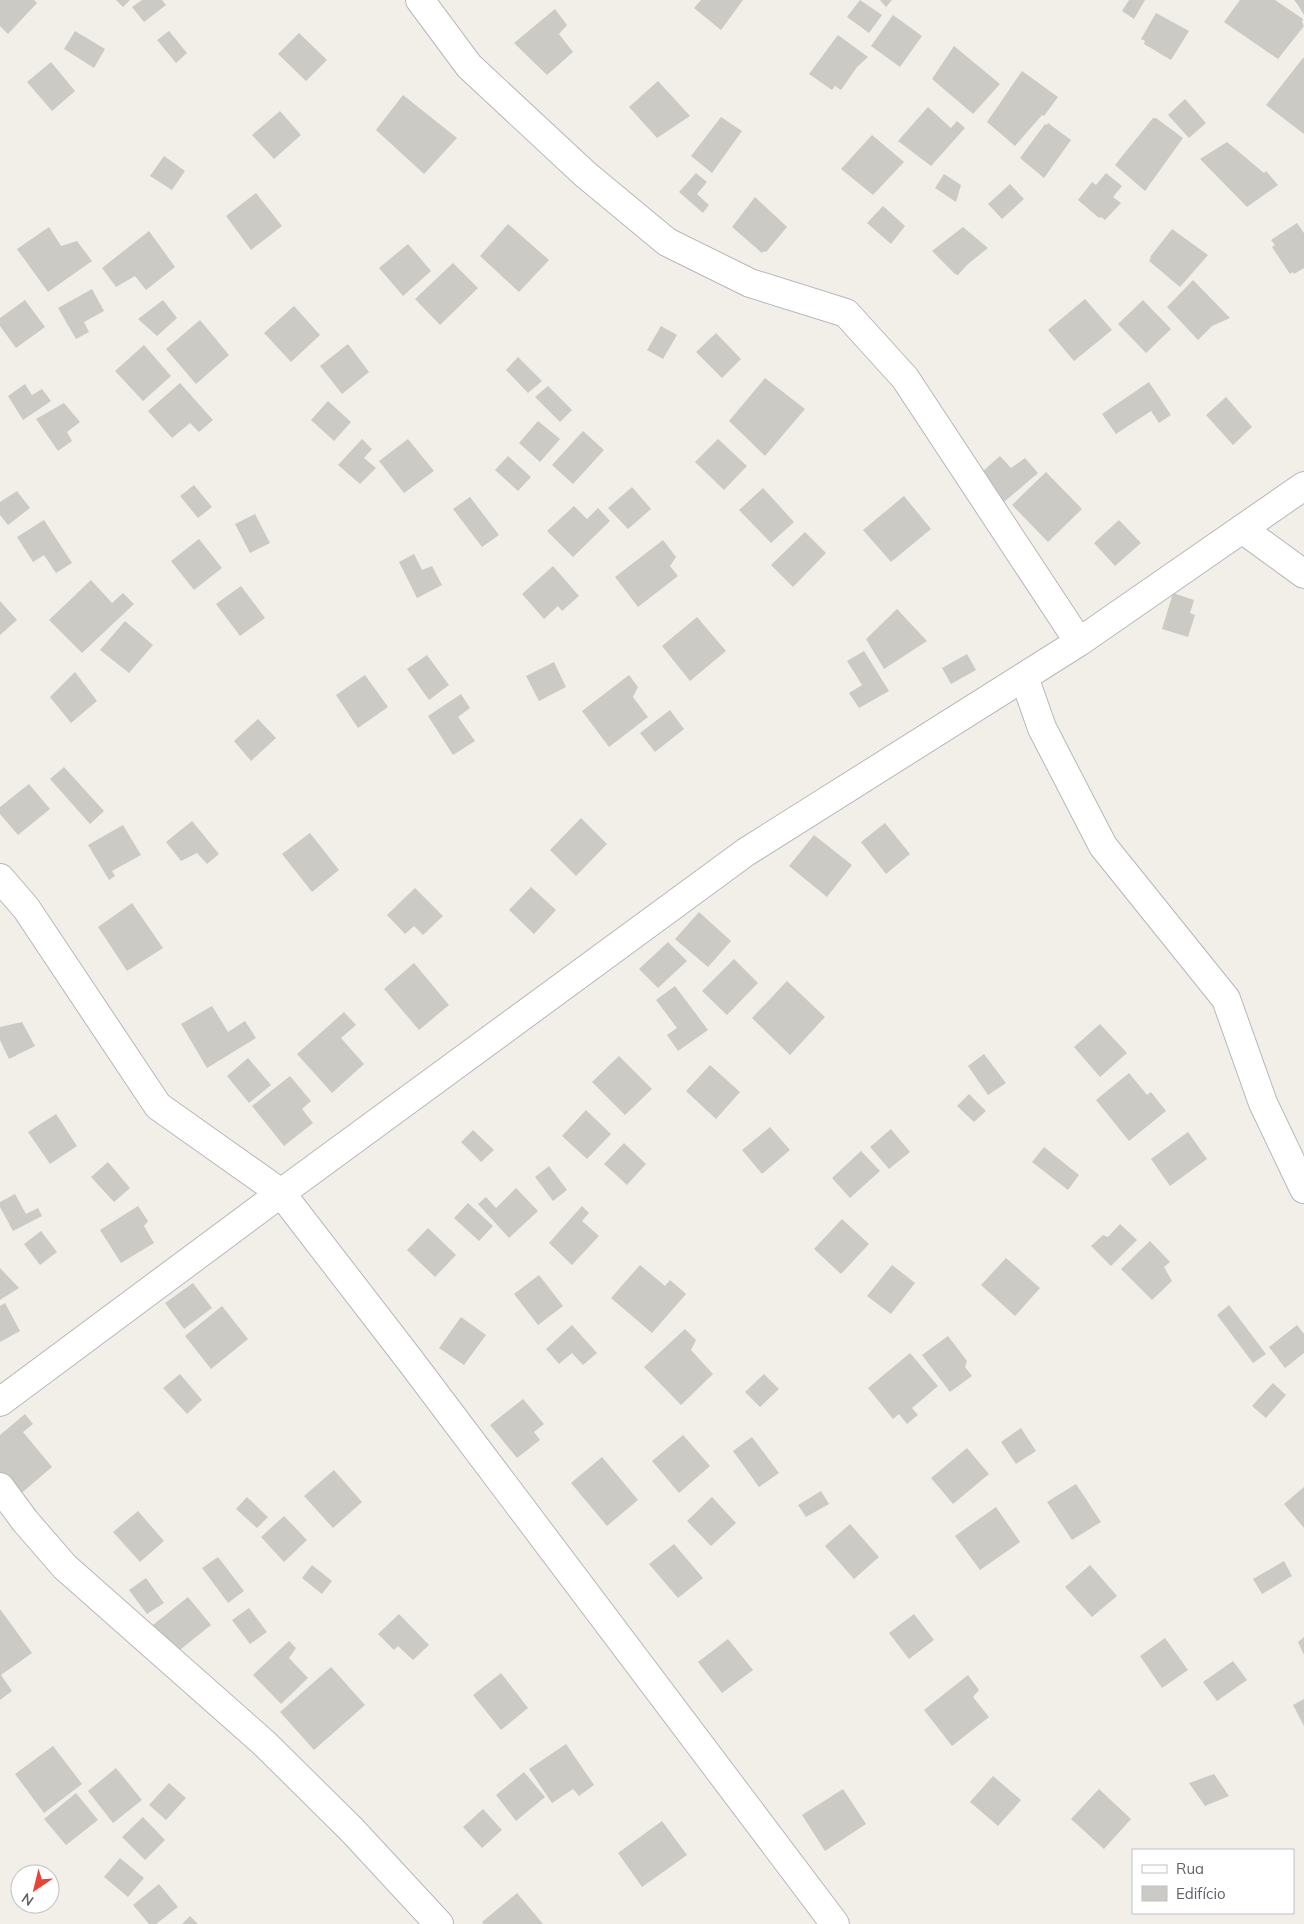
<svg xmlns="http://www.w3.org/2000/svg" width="1304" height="1924" viewBox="0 0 1304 1924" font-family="Mulish,sans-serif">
  <rect width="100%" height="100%" fill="#f1efe8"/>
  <path fill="#cccac5" d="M0,0h34l3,3 -29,31 -8,-8z
    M116,0h14l-7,7z
    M142,0h20l4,5 -22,17 -12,-15z
    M701,0h42l-22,30 -27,-22z
    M860,0l22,15 -13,18 -22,-16z
    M880,0h12l-6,7z
    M1129,0h16l-11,19 -12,-8z
    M1240,0h35l28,19 -1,3 2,4 -26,33 -54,-37z
    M1294,0h10v15l-6,-10z
    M555,9l12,16 -8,9 14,18 -26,23 -33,-32z
    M1156,13l33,18 -18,29 -27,-16 1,-3 -4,-2z
    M893,15l29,21 -22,31 -29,-21z
    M75,31l30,18 -11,19 -30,-19z
    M169,31l18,22 -11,10 -19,-23z
    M299,33l28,27 -21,21 -28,-27z
    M838,35l30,22 -11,10 -16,23 -6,-4 -3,4 -23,-16z
    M954,46l46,38 -27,30 -41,-35z
    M1303,58h1v76l-38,-29z
    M51,62l24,29 -23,20 -25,-29z
    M1022,71l36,26 -14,19 -2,-1 -27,31 -28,-24z
    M658,81l32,35 -33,22 -28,-31z
    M403,95l54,43 -33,36 -48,-44z
    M1185,99l21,24 -17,15 -21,-23z
    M928,107l23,21 6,-7 8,7 -34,38 -33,-25z
    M280,111l21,24 -27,24 -22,-24z
    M721,117l21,14 -30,42 -21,-17z
    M1153,118h3l27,20 -38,53 -30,-26z
    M1048,123l23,17 -27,38 -24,-20 25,-34 2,1z
    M872,135l32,27 -31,33 -32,-26z
    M1227,142l37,31 2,-2 12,14 -31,22 -47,-48z
    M164,156l21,15 -13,19 -22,-14z
    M696,173l11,9 -10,12 12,11 -6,8 -24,-21z
    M1106,173l16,13 -9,11 8,6 -16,17 -4,-3 -2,1 -21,-18 14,-18 4,3z
    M944,174l17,11 -5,17 -21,-14z
    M1010,184l14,15 -22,20 -14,-15z
    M256,193l26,33 -31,24 -25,-34z
    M755,197l32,30 -21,25 -2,-1 -2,2 -30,-26z
    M883,206l22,20 -14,18 -24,-21z
    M1297,223l7,10v35l-10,6 -1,-2 -3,2 -18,-27 3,-2 -4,-5z
    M508,224l41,36 -30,32 -39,-36z
    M49,227l12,19 16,-5 15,20 -44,31 -31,-43z
    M963,227l25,21 -20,16 -10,11 -3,-1 -23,-23z
    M1172,229l36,26 -28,32 -31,-26 2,-3 -1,-1z
    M149,231l26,36 -29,23 -11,-14 -19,11 -14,-19z
    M408,244l23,27 -28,25 -24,-28z
    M453,263l25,25 -38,37 -25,-26z
    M1193,280l37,38 -18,8 -14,14 -31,-33z
    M92,289l12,22 -20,11 5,10 -13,7 -18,-31z
    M1085,299l27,31 -38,31 -26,-31z
    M25,300l20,27 -29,21 -16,-22v-8z
    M163,300l14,18 -20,18 -19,-17z
    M1143,300l28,29 -25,24 -28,-29z
    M294,306l26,29 -29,27 -27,-29z
    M200,320l29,35 -33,29 -30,-35z
    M661,326l16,9 -14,24 -16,-9z
    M716,333l25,26 -19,19 -26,-26z
    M348,344l21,28 -27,22 -22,-28z
    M144,345l27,31 -28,25 -28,-30z
    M518,357l24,24 -14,12 -22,-23z
    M765,378l40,31 -40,47 -36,-35z
    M1149,382l22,33 -12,8 -8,-12 -35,23 -14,-20z
    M180,383l33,37 -14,12 -9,-9 -18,15 -24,-27z
    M25,384l7,11 10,-6 9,12 -28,19 -15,-24z
    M548,386l24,24 -12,12 -25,-25z
    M1226,397l26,30 -19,18 -27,-30z
    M328,401l23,21 -17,19 -23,-21z
    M64,403l16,19 -13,10 5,9 -14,10 -22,-32z
    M538,421l22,18 -20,23 -21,-19z
    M583,431l21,19 -31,34 -21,-19z
    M362,439l10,10 -8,9 12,10 -16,16 -22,-19z
    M408,439l26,32 -30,22 -25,-32z
    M718,439l29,27 -23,24 -29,-28z
    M508,456l23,21 -13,14 -23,-21z
    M1000,456l11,12 14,-10 13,15 -40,34 -24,-28z
    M1046,472l36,37 -34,33 -36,-37z
    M194,485l18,22 -14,11 -18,-22z
    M632,487l19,22 -23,20 -20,-21z
    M763,488l31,34 -23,21 -32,-33z
    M17,491l13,17 -22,17 -8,-10v-13z
    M904,496l27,33 -40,33 -28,-32z
    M470,497l29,38 -17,12 -29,-38z
    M574,506l13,13 11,-11 12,13 -37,36 -26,-26z
    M255,514l15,29 -20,10 -15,-29z
    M44,520l28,43 -16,10 -12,-18 -11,7 -16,-25z
    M1119,520l22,23 -26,23 -21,-23z
    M805,532l21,21 -33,34 -22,-22z
    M199,539l23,29 -28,22 -23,-29z
    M663,540l13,17 -6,9 8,10 -40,31 -23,-30z
    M414,554l8,16 10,-4 10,19 -25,13 -18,-36z
    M553,566l26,30 -17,15 -4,-5 -14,13 -22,-25z
    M91,580l21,23 11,-10 11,11 -52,49 -33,-33z
    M241,586l24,32 -25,18 -24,-32z
    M1173,593l21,7 -4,13 5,2 -7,22 -26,-8z
    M0,601l17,19 -17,15z
    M897,609l30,32 -43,28 -18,-30z
    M697,617l29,34 -36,30 -28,-35z
    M125,621l28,24 -24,28 -29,-23z
    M864,651l25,40 -30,17 -10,-15 13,-8 -15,-24z
    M967,654l9,16 -25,14 -9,-16z
    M427,655l22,30 -20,15 -22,-31z
    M554,662l12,25 -27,14 -13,-25z
    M75,672l22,29 -26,22 -21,-26z
    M365,675l23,32 -30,21 -22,-33z
    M629,675l9,12 -5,10 15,20 -39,30 -27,-36z
    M461,694l9,14 -12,9 17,24 -22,14 -25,-39z
    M670,710l14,19 -29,23 -15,-19z
    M258,719l18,19 -25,23 -17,-20z
    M64,767l40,44 -14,13 -40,-45z
    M29,784l21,25 -32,26 -18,-21v-7z
    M581,818l26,26 -31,32 -26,-26z
    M192,821l27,33 -12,10 -10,-11 -16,8 -15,-19z
    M885,823l25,31 -24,20 -25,-32z
    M123,825l18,30 -29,16 3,5 -6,4 -21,-35z
    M310,833l29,37 -27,22 -30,-38z
    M814,835l38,30 -25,32 -38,-31z
    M531,887l25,23 -22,24 -25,-24z
    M415,888l28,28 -20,19 -9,-9 -9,8 -18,-19z
    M132,903l31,45 -36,23 -29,-44z
    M699,912l32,29 -23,26 -33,-28z
    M668,942l19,19 -29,27 -19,-19z
    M734,959l24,24 -31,32 -25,-24z
    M414,963l35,42 -30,25 -35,-41z
    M787,981l38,36 -35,38 -38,-37z
    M675,986l33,44 -30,21 -11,-16 10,-7 -21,-28z
    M212,1006l16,26 17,-11 11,17 -49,30 -26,-44z
    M344,1012l12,13 -15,13 23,26 -32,29 -35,-39z
    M22,1022l13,24 -26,13 -9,-19v-13z
    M1100,1024l27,29 -27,24 -26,-30z
    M984,1054l22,29 -18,12 -20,-29z
    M619,1056l33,33 -27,26 -33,-33z
    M248,1058l23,27 -22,18 -22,-27z
    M710,1065l30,27 -24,27 -30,-28z
    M1129,1073l18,22 4,-3 15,19 -37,30 -33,-41z
    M290,1076l21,25 -9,8 11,14 -29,23 -32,-40z
    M969,1094l17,17 -12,11 -17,-16z
    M586,1110l25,24 -24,25 -25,-23z
    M56,1114l21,32 -27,18 -22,-32z
    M770,1127l20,23 -28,24 -20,-24z
    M891,1129l19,23 -21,17 -19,-22z
    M473,1130l21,20 -13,12 -20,-20z
    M1188,1132l19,27 -37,27 -19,-27z
    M624,1143l22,21 -19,21 -23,-21z
    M1044,1147l35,28 -11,15 -36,-28z
    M861,1151l19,20 -30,27 -18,-20z
    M108,1162l22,26 -16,14 -23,-25z
    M549,1166l18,24 -14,11 -18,-24z
    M516,1188l22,23 -29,27 -31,-34 8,-7 10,11z
    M15,1194l11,20 12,-6 4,8 -29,15 -13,-24v-5z
    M468,1203l25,23 -14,15 -25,-23z
    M138,1206l10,15 -4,5 10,17 -33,20 -21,-33z
    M582,1206l7,7 -7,8 17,15 -27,29 -23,-22z
    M842,1219l27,25 -28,30 -27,-25z
    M1120,1224l17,16 -26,26 -20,-20 12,-11 5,2z
    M428,1228l28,27 -21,22 -28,-27z
    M41,1231l16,21 -17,13 -16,-21z
    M1150,1241l20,21 -6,5 8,14 -20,19 -31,-31z
    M1006,1258l34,30 -25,28 -34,-31z
    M640,1265l25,21 5,-6 16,14 -34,39 -41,-35z
    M892,1265l23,18 -24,31 -24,-18z
    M0,1268l19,20 -19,12z
    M539,1275l24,31 -25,19 -24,-31z
    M193,1283l19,25 -28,21 -19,-26z
    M5,1303l15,28 -20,11v-36z
    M1229,1305l37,49 -13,9 -36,-48z
    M222,1306l26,33 -37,30 -26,-33z
    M461,1317l25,18 -22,30 -25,-17z
    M572,1325l25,28 -14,12 -11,-12 -13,11 -13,-15z
    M1297,1325l7,9v19l-19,15 -16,-21z
    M685,1329l11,11 -5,10 22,24 -32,31 -37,-38z
    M948,1336l19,25 -2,6 7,9 -22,16 -28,-37z
    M910,1353l28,33 -26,22 6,7 -11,9 -8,-10 -6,5 -25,-31z
    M180,1374l22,26 -15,14 -24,-26z
    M764,1374l15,15 -19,18 -15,-15z
    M1273,1383l13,12 -20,23 -14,-12z
    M523,1399l21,25 -10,8 6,8 -23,18 -27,-33z
    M25,1414l8,10 -10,8 29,35 -34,29 -18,-22v-39z
    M1021,1428l15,23 -20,13 -15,-22z
    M683,1435l27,31 -31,27 -27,-32z
    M752,1437l27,36 -20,14 -26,-36z
    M967,1448l22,26 -36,30 -22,-26z
    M602,1457l36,43 -31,26 -36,-43z
    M334,1470l28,32 -29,26 -29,-32z
    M1076,1484l25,38 -29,18 -25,-38z
    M1304,1487v41l-20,-24z
    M821,1491l8,13 -23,13 -8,-12z
    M247,1497l21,20 -11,11 -21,-19z
    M712,1497l24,26 -25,23 -24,-25z
    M996,1507l24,35 -40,28 -25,-34z
    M138,1511l26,30 -24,21 -27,-30z
    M284,1516l23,24 -23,22 -23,-25z
    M850,1524l29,33 -25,22 -29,-33z
    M674,1544l29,34 -25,20 -29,-34z
    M218,1557l26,34 -16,12 -26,-35z
    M1284,1561l8,15 -30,18 -9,-15z
    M312,1565l20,16 -10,13 -20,-16z
    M1090,1565l27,31 -25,21 -27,-30z
    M146,1578l18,25 -17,11 -18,-24z
    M188,1597l23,28 -40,32 -23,-28z
    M249,1608l18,24 -17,12 -18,-24z
    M0,1609l32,44 -31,22 11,16 -12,9z
    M399,1614l30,31 -16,15 -15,-14 -4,4 -16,-16z
    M914,1614l20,26 -25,19 -20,-26z
    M1304,1637v18l-6,-13z
    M1165,1638l23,32 -26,18 -22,-32z
    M728,1639l25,31 -31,23 -24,-31z
    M289,1641l7,7 -7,10 19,20 -27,26 -28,-29z
    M1233,1661l14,19 -30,21 -14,-19z
    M331,1667l34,38 -51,45 -34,-38z
    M501,1673l27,35 -27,22 -28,-35z
    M968,1675l11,15 -6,7 16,20 -37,29 -28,-36z
    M1304,1699v27l-11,-21z
    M566,1744l28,41 -15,11 -6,-7 -21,14 -23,-34z
    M53,1746l29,38 -38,29 -29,-39z
    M116,1768l26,32 -29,23 -25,-32z
    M524,1772l21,25 -29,24 -20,-26z
    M1214,1774l15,22 -24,10 -16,-23z
    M993,1776l28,24 -23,26 -28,-24z
    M169,1783l17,15 -20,22 -17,-15z
    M843,1789l23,35 -41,27 -23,-36z
    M1099,1789l32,30 -27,30 -33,-30z
    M76,1793l22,27 -32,25 -22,-26z
    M483,1809l19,21 -20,18 -19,-21z
    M143,1817l22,23 -20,20 -23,-23z
    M662,1821l25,34 -45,32 -24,-34z
    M120,1858l24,20 -16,19 -24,-20z
    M159,1884l19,23 -22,17h-7l-16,-19z
    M517,1893l26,31h-59l-2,-2z
    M190,1916l8,8h-16z"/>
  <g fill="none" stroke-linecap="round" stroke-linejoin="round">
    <defs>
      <path id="minor" d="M420,0l49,66 116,108 82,68 83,41 96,30 59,65 174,264
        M1242,529l62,45
        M1024,677l18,51 61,118 123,153 37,104 41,86
        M0,878l26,30 132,198 123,87 128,166 426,565
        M0,1402l281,-209 465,-341 333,-210 225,-156
        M0,1487l25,34 40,46 199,176 88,87 87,94"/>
    </defs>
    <use href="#minor" stroke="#b5b8bc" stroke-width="30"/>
    <use href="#minor" stroke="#fff" stroke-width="28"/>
  </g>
  <rect x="1132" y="1849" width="162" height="65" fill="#ffffff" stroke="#bfc1c3"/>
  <rect x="1142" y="1865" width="25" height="8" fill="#ffffff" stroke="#bfc1c3"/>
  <text x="1176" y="1874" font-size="15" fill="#5f6368">Rua</text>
  <rect x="1142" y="1886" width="25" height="15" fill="#cccac5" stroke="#bfc1c3"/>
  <text x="1176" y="1899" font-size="15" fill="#5f6368">Edifício</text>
  <g transform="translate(35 1889) rotate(215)"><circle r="24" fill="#ffffff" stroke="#bfc1c3"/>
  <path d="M0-4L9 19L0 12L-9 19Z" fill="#ea4335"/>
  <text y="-8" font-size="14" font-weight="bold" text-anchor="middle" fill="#5f6368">N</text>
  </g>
</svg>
